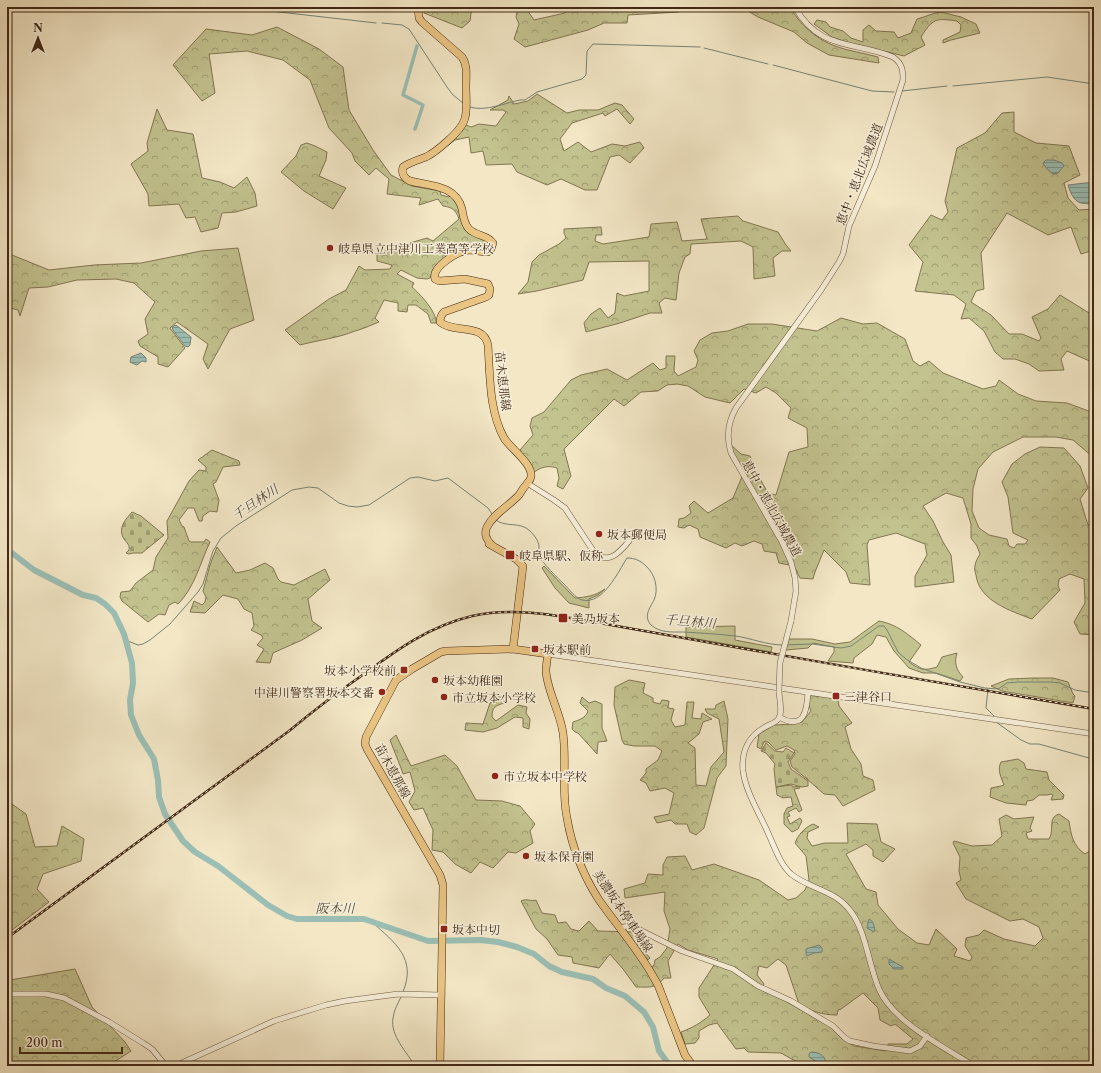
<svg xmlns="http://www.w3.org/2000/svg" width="1101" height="1073" viewBox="0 0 1101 1073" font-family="'Libre Caslon Text','Noto Serif JP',serif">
  <defs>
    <pattern id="forest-crowns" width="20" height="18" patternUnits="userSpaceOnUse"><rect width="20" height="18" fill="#c3c390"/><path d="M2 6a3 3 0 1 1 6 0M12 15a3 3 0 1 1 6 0" fill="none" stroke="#a09e74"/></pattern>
    <pattern id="cemetery-stones" width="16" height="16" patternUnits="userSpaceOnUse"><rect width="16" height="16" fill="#c3c390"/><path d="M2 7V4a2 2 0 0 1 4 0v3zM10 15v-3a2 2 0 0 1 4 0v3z" fill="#a09e74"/></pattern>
    <pattern id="water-rules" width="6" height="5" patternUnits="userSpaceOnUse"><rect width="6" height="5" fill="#9bbfb5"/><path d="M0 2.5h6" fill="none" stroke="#809b92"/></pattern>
  </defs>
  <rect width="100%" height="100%" fill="#f3e7c6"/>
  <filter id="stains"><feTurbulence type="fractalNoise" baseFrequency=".005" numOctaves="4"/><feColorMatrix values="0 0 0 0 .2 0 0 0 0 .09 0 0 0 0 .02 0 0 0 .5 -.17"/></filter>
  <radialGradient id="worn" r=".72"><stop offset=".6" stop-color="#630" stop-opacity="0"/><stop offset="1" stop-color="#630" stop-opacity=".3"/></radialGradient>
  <path fill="#c3c390" stroke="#827652" d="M544,566l31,32c12,-1 20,-2 30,-9l-7,6 -9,4v9l-20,-5 -14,-15 -13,-20z
    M879,621c17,3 29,13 42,24l-12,17c11,8 15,9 28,5l5,-10 15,-4c-3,9 -1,17 6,24l-3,4 -24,-8h-13l-14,-5 -15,-17 -8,-14 -9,-2 -5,9 -18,14 -1,5 -25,-2 6,-9v-5l-21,-4 -5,5 -22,2 3,-11h23l23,5 15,-2z
    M735,626v14l37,7 -1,5 -85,-15v-10z"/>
  <path fill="url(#forest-crowns)" stroke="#827652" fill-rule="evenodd" d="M426,7h46l-2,14 -8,7 -38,-15z
    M518,7h7l9,13 31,-7 5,-6h109v5l-51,3 -1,8h-23l-16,7 -63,17 -11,-8 5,-15 -3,-7z
    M741,7h29l2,3h20c8,15 26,30 43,36 13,5 29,7 43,11l1,6 -50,-8 -22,-12 -13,-11 -36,-15z
    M941,12l20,5 15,7 4,9 -29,7 -8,3v-3l17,-8 1,-7 -4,-4c-21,-3 -24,-3 -36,16l4,8 -21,11 -57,-14 -15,-5 -18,-13 3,-4 9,2 4,5 13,4 8,7 12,4v-12l6,-5 7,6 18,1 4,6 13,-5 6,-14c9,-2 15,-6 24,-7z
    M277,27l42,22 24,18 6,43 24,40 18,25 21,11 28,5 1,4 8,2 2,-2 7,9 6,22 23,14 2,3 -3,5 -45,13 -8,8 -3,9 -3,1 -10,-1 -16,-8 -4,4 17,9 -2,4c8,7 25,25 24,36h-5l-3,-9 -12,-9h-8l-1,7 -9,-1v-8l-14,-3 -9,18 4,4c-8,3 -16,7 -24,9 -17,7 -36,9 -55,14l-15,-15 44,-31 17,-9 13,-24 6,4 25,-1 2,-4 -15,-4v-7l24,-9 5,3 5,-2 -1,-3 17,-5 6,3 26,-22c-3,-9 -7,-12 -16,-13l-5,-7 -19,6 2,-7 -34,-4 2,-15 -13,-11 -7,7 -14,-14 -3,-8 -23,-25 -19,-48 -27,-20 -36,-9 -38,3 6,39 -13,8 -29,-36 33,-36 46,6z
    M537,94l30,19 12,-3h19l17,-7 7,2 12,14 -4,5 -13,-15 -12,7 -2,-3 -31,10 -12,16 4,12 14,-9 13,10 21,-8 13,2 15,-4 4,6 -14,15 -11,-8 -9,2 -13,33h-12l-24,-11 -14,6 -30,-13 -5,-8 -26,1 -3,-14 -12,2 -2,-16 -14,3 -8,6 19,-21 5,2 8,-3 17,2 10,-14 -3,-2h-13l18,-10 1,-4 5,8 14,-3z
    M157,109l10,21 26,4 9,44 18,4 14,6 13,-11 8,16 2,13 -21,6 -14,1 -4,15 -17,4 -6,-15 -9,1 -7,-14 -30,2 -1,-12 -17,-30 17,-13 -1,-8z
    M1014,112v20l22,11 33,3 11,29 -16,8 4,15 11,12 15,-1v41l-13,4 -10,-27 -23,8 -41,-22 -26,40 3,36 -8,2 -5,11 20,13 18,19h13l17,7 2,-3 -9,-21 16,-8 12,-14 34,21v47l-27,-12 -6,8 3,11 -25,1 -10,-7 -14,-5h-12l-8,-7 -11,-21 -15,-13 -8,1 5,-15 -12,-9 -39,-4 8,-29 -14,-17 22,-30 11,5 6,-8 -3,-11 12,-53 28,-15 17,-20z
    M307,143l8,3 12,6 -1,8 -7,16 27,12 -13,21 -29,-18 -23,-19 15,-16 5,-11z
    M738,216l5,5 35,11 8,13 5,6h-9l-9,7 2,18 -21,3 -1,-32 -12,-6 -50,3 -1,10 -5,3 -6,16 -3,27 -11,-2 -6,5 3,10h-12l-30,10 -34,9 -2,-9 7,-9 9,-6 8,10 7,-5 2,-20 7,3 25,-5v-30l-60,1 -6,18 -46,11 -19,3 10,-12 4,-20 7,-7 20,-11 7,-6 -2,-5v-4l37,-2 1,8h-6l-1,6 8,3 46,-7 2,-13 26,-2 5,19 25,-2 -6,-20z
    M238,248l16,72 -24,9 -22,40 -5,-10 5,-15 -31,-22 -7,6 15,20 -17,19 -10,-3v-7l-18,-11 -2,-5 10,-7 -3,-15 10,-17 -21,-19 -18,-4 -39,1 -29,7 -19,1 -9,28 -2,-6 -11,-3v-54l42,17 45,-5 47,-2 60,-12z
    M841,318l22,6 14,-1 28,16 8,22 7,5 9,-5 14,12 40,16 13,-3 3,-6 19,14 18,7 31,2 27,10v45l-21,-18 -17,-3h-33l-30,15 -15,17 -5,20 -1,22 7,17 10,7 18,4 2,7 5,2 3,-4h8l3,-4 -15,-7 -5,-36 -6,-15 10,-18 13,-10 15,-7 24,1 16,18 8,22 -8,11 8,26 6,-2v112l-14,-1 -6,-12 11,-19 -1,-24 -14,-5 -11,5 -1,7 2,4 -28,29c-21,-8 -53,-18 -56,-44 -1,-3 -2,-7 -1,-9 0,-4 3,-8 5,-12l-3,-8 -6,-8v-14l-8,-26 -17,-5 -23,13 10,15 10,21 8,13 3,27 -39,5v-11l12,-21 -2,-11 -29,-11 -27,7 -2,5 3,40 -20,-2 -4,-11 -22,-22 -9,22 -2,7 -13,-1 -6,-12 -15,-3 -3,-10 -12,-2 -2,-7 -8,-3 -12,5 -7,-3 -9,5 -26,-11 -2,-8 -9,-4 -5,3 -6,-1 1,-8 5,-1 7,-5 -2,-7 5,-5 14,12 25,-15 11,-26 -10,-15 -3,-12 10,9 9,2 5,14 13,23 8,2 13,-43 19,-5 -1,-19 -19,-10 3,-10 -15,-15 -10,-6 -10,6 -12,-4 -14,14 -25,-6 -17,-11 -11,-2 -10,1 -9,6 -17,1 -17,14 -10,-7 -50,50 7,27 -8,13 -6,-3 2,-8 -2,-10c-10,-3 -16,-1 -24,5l-13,-23 13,-15 -3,-9 2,-8 12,-6 27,-32 10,-5 26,-6 20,11 26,-17 7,7 6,-2v-12h9l-1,15 4,5 18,-9 2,-7 -4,-9 6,-11 12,-7 16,-2 20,-7h24l45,7z
    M212,450l27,11 1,4 -17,2 -7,15 -3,2 6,16 -2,12 -7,-1 -7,5 -1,5h-3l-5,-13h-6l-9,12 3,6 2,1 5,14 2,1h13l2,-3 4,3c-10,21 -15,45 -32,62l-3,-2 -6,3 -4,10 -6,-1 -11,8 -26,-21 -2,-4 1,-5 9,-1 6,-8 17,-13 3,-13 12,-19 -1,-17 22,-40 10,-11 7,1v-4l-8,-7z
    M217,547l19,26 14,-3 15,-7 8,5 5,11 3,3 13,3 31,-16 5,11 -22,19 4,22 10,7 -20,12 -29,13 -3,10 -14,-1 8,-13 -7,-4 6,-7 -2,-3 -10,-5 3,-4 -2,-13 -8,-4 -6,-10 -15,-4 -18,18 -15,-1 4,-11 8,4 3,-3 1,-5 -3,-6 7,-26z
    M1033,678h20l15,4 5,12 2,2 -2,7 -71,-12 -11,-5 18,-7z
    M629,680l16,3 -2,10 10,5v4l7,2 2,-4 7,1 -1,7 6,1 -3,11 4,7 10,-2 2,-23h7l-2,16 9,1 1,-6 10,6 -9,3 -4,12 -11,9 7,5 1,37 10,1 5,-19 13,-15 -5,-33 -12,-6 -2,-4h10l1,-4 8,-4 4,18 -2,47 -9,12 -13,50 -8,7 -6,-3 -3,-8h-12l-4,-4 -14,3 -3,-6 15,-3 5,-21 -9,-5 -15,3 -4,-8 -6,-3 6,-7v-4l12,-9 4,-9 -7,-5h-21l-10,-2 -2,-4 -8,-35 1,-18z
    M810,695l28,4 1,7 13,17 -7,4 6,22 10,15 2,12 10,4 2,10 -32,16 -8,-11 -11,-1 -17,-15 -15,-12 -2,-6 5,-7 -1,-4 -7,-4 -11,4 -8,-8h-4l-3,7 -4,-2 2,-13 15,-9 19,-1 9,-2 9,-11 -2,-5z
    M499,696l4,3 1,4c-9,3 -12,4 -12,14l4,4 22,-16 9,2 -1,6 4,6 -1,10 -6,-2v-9l-8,-1 -18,11 -14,4 -18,-2 1,-7 17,1 7,-21z
    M582,697l7,6 6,-2 7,3v24l5,13 -9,1 -1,12 -19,-21 -3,-1 -3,-3 1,-7c6,-2 13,-4 15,-11l-8,-8z
    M396,735l15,31 34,-11 12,11 19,34 26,1 18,5 15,18 -5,7 3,12 -17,10 -8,-1 -15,16 -13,-6 -9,11 -16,-9 -12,-12 -11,-2 1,-20 -10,-22 -9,2 -5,-8 6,-11 -5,-19 -7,2 -2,-6 -11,-28z
    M1018,759l6,4 2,6 21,3 2,8 15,15 -1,4 -12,1 2,-5 -2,-1 -4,1h-8l-6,5 -6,1 -1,4 -20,-2 -16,-6 1,-9 10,-2 3,-1c-3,-8 -7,-15 -3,-23z
    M791,785l3,2 5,-1 1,2 -6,1 8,21 -3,2 -3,-4 -8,4 2,4 -3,1 3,7 10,-6 2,3 -4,8 -6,3 -8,-8v-10l3,-6 6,-2 -2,-9 -8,1 -6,-3 -1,-8z
    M9,802l17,12 9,33 22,-1 5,-20 22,13 -3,22 -38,13 -6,15 12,13 -37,28 -5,-6v-121z
    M1059,814l10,7c2,14 4,25 16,33l9,-6v218h-285l-3,-3 -9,-1 -16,-9 -33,-1 -4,-4 -8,1 -19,-26 -8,2 -10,6v7l-4,5 -10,1 -4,-12c11,-4 20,-9 29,-17l-11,-18v-9l19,-29 -30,-9 -10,-6 -10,17 3,17h-7c-8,11 -16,9 -28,9l-13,-18 -13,-15 -11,14 -26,-5 -1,-6 -14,-2 -11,-16 -11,-10 -15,-28c6,-3 10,1 15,-1l6,13 13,2 3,8 8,-1 5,7 8,2 10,-10 9,10 41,1 8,5 -7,10 10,11 -7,6 4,7 7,-6 1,-5 5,-3 7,-9 3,-19 -6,-18 1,-19 -40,6 -1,-9 21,-6 3,-9 15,1v-10l4,-8 18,-1 7,14 22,-6 45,16 29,20 8,-2 9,-8 4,-10 -3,-24 -11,-13c3,-8 9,-15 18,-19l6,3 -11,5 -1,6 5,8 13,-3h23l-1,-20 30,1 4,18 14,7 -12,13 -10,-6v-6l-7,-6 -20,10 20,35 10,3 2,13 20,24 19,14 12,2 7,-16 21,20 -3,7 16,5 2,-4 -7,-11 1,-8 13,-3 5,-5 20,9 31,7 8,-8 -4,-11 -16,-8 -13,2 -44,-22 -10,-16 5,-3 -2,-9 1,-14 -7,-14 1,-2 18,5 20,-1 10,-9 -3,-17 7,-4 8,4 20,-2 -4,11 2,3 -6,2 2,6h21c6,-10 -2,-21 10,-25zM778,959l8,6 13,39c12,7 23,11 38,11l1,-5 3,-1 22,-16 15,15 2,12 11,6 4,-2 18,15 -6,5h-19l-2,7 -32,-5 -13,-8 -10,-11 -69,-39 2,-4 -7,-9 2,-9 8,2z
    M75,969l17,38 33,35 6,9 -23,15h-101v-65l3,-21z"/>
  <path fill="url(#cemetery-stones)" stroke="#827652" d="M132,512l9,4 23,19 -22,18h-9l-4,1 -3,-1 3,-3c1,-5 -2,-7 -5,-11 -7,-11 2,-20 8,-27z
    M766,743l9,8 8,1 3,-4 8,5 -6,9 3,7 17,12v5l-6,1 -11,-3 -15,3 -2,-18 1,-5 -9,-11 -5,-2z"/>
  <path fill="url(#water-rules)" stroke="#778375" d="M1046,160h8l8,3 2,3 -6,7 -5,1 -6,-5 -4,-6z
    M1094,182v24c-5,-3 -8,-2 -13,-3 -8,-2 -11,-12 -13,-18z
    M176,325l15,12 -1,8 -2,2 -3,-1 -12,-16 -1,-3z
    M141,353l5,5v4l-4,-1 -5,4 -5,-2 -2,-1 1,-5z
    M869,919c4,1 7,10 5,13l-7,-4z
    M819,945l3,3v4l-8,1 -7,3 -1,-2v-5z
    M889,959l14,8v2h-9l-5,-5z
    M811,1052c7,0 14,3 15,11l-4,2 -13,-8v-3z"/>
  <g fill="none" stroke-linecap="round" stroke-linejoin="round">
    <path stroke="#778375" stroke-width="1" d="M235,7l141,16
      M382,23l20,2 7,4 38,58 6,8 10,8
      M704,48l64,16
      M773,65l99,26 22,1
      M953,86l94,-9 47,7
      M902,91l45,-5
      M470,107c15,5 35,-4 50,-7h5l12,-8 45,-13 4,-4 1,-24 6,-7 107,3
      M496,520c10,8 24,1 34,11 4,4 9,10 9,16 0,3 -1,7 0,9 2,5 20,24 25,28 5,5 11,14 18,16 21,5 36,-28 45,-42 8,0 14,3 19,8 9,8 13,23 8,34 -4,8 -11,16 -3,25 9,8 21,7 32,7 18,1 35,2 52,4 16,2 31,9 48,9
      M125,640l13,5 5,-1 7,-4 20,-16 28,-32 5,-8 10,-33 8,-13 15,-12 56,-36 17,-3 9,1 21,15 9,3 9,1 12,-2 41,-27 8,-1 17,4 13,-3 40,30 4,6
      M786,645l26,-1 29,4 10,-2 28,-20h5l3,4 11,22 8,7 15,9 39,14 25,6 13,1 9,-6 11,-1h34l8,1 15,7 19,3
      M988,689l-2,19 8,8
      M996,722l25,18 9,4h9l50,14 5,4
      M372,922c23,21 45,36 31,70
      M401,997c-3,6 -7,13 -8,21 -3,18 14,34 22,48"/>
    <path stroke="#9bbfb5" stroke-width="3.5" d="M415,129l8,-24 -20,-10 14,-49"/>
    <path stroke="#9bbfb5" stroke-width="6" d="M7,551l5,2 22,17 49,25 13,3 9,6 9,9 10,21 8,29 1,20 -3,17 1,15 8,20 15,24 4,21 1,17 6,17 18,27 12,11 23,14 50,39 19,11 10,3h67l64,22 53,-1 17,2 19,5 17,7 15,12 13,6 31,7 13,9 19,8 19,16 9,15 6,24 11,15"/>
    <defs>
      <path id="minor" d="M527,483l27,17 11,8 29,44c14,14 26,0 35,-11
        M791,621l5,-30 -1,-13 -4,-16 -9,-20 -51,-89c-5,-16 -3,-31 5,-45l85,-118 18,-28 4,-8 6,-28 26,-60 28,-86c0,-10 -1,-17 -10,-23 -39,-16 -74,-6 -98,-50
        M548,654l546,80
        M779,691c0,7 4,20 0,27 -2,4 -8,6 -12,8 -18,9 -26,25 -24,45 3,22 17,43 26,64 6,13 11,29 22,39 17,14 42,16 57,34 18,20 20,56 31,81 14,33 65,58 95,77
        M779,717c25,14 28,-6 29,-25
        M621,928l9,-3 52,26 51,18 25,17 33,15 42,25 12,12 5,3 23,5 37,5 10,-5 7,-10
        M7,994h39l18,4 45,24 34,21 9,6 14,17
        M175,1066l99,-45 52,-16 19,-4 53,-7 43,1"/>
      <path id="major" d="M418,7l1,11 3,4 40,35c6,9 4,20 4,30 0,11 2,25 -2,34 -4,11 -28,31 -38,36 -8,3 -16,5 -23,10 -2,7 1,11 7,14 20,5 46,4 52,28 1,6 2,15 7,20 7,7 19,6 24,14l-2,6 -3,3c-7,0 -13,-2 -19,-2 -11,1 -38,17 -34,29l4,2 26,-2 23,5 2,5 -1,6 -3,2 -42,15c-3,3 -4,5 -4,10 14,12 43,0 48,23 2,30 1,66 16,93 7,11 29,26 27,39 -1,4 -3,5 -5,8 -3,3 -5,7 -7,10 -10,11 -26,19 -32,32 -4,8 1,15 6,19
        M489,544l27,15 7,7 -10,83
        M440,1066l3,-181 -3,-10 -73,-126 -2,-5 1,-7 30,-57 16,-11 29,-17 5,-1 67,-2 35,5c-1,6 -2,12 -2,18 2,21 14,40 17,61 4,29 -2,57 4,85 5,30 16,57 32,82 17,24 36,46 51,71l8,14 27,70 8,11"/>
    </defs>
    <use href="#minor" stroke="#6e5841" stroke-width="6"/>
    <use href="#major" stroke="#412915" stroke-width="8"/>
    <use href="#minor" stroke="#f7efda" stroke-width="5"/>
    <use href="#major" stroke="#eac483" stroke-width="7"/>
    <defs>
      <path id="rail" d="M7,938l282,-207c24,-20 49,-39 75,-57 34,-25 66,-48 108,-58 41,-9 82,-1 122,6 40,7 79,14 118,21 127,23 255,44 382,66"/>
    </defs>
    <use href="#rail" stroke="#412915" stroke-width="2.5"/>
    <use href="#rail" stroke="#f7efda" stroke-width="1" stroke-dasharray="3" stroke-linecap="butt"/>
    <defs>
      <path id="minor-bridge" d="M779,691l1,-28 11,-42"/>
    </defs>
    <use href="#minor-bridge" stroke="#6e5841" stroke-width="6" stroke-linecap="butt"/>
    <use href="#minor-bridge" stroke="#f7efda" stroke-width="5"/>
  </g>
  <g fill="#8f2418" stroke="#f7efda" stroke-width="1.5">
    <circle cx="330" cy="248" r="4"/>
    <circle cx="599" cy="534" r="4"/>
    <rect x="505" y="550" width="10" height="10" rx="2"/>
    <rect x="558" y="613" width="10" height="10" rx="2"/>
    <rect x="531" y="645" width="8" height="8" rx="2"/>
    <rect x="400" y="666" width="8" height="8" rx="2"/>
    <circle cx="435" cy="680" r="4"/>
    <circle cx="382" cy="692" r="4"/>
    <rect x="832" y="692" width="8" height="8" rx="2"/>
    <circle cx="444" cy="697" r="4"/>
    <circle cx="495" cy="776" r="4"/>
    <circle cx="526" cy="856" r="4"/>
    <rect x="440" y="925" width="8" height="8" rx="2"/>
  </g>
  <g text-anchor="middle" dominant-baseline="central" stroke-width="3" stroke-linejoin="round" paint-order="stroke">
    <g font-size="12" fill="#412915" stroke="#f7efda">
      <text transform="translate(859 174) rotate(-69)">恵中・恵北広域農道</text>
      <text transform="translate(503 381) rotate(83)">苗木恵那線</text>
      <text transform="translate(772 508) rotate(61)">恵中・恵北広域農道</text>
      <text transform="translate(393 771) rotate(61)">苗木恵那線</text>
      <text transform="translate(623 911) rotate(56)">美濃坂本停車場線</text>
    </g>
    <g font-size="12" fill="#412915" stroke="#f7efda" text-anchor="start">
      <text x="338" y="248">岐阜県立中津川工業高等学校</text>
      <text x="607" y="534">坂本郵便局</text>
      <text x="519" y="555">岐阜県駅、仮称</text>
      <text x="572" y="618">美乃坂本</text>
      <text x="543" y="649">坂本駅前</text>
      <text x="396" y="670" text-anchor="end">坂本小学校前</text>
      <text x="443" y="680">坂本幼稚園</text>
      <text x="374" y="692" text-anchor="end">中津川警察署坂本交番</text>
      <text x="844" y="696">三津谷口</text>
      <text x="452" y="697">市立坂本小学校</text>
      <text x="503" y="776">市立坂本中学校</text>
      <text x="534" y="856">坂本保育園</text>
      <text x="452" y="929">坂本中切</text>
    </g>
    <g font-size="13" font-style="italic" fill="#584e3d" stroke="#f7efda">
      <text transform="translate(255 502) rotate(-34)">千旦林川</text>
      <text transform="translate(690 621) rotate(5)">千旦林川</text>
      <text x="335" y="908">阪本川</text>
    </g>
  </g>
  <rect width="1101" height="1073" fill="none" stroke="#f3e7c6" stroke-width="24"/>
  <rect x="8" y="8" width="1085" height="1057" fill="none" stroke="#412915" stroke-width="2"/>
  <rect x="12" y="12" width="1077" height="1049" fill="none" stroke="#412915"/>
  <g transform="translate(38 38)" stroke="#f7efda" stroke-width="3" paint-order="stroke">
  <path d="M0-3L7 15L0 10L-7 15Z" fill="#412915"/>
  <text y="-6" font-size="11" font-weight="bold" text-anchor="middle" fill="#412915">N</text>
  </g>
  <path d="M20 1047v6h102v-6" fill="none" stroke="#412915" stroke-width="2"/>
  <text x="26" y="1047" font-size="12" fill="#412915" stroke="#f7efda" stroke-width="3" paint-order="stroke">200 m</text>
  <rect width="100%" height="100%" filter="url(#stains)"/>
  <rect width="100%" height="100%" fill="url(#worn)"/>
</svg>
